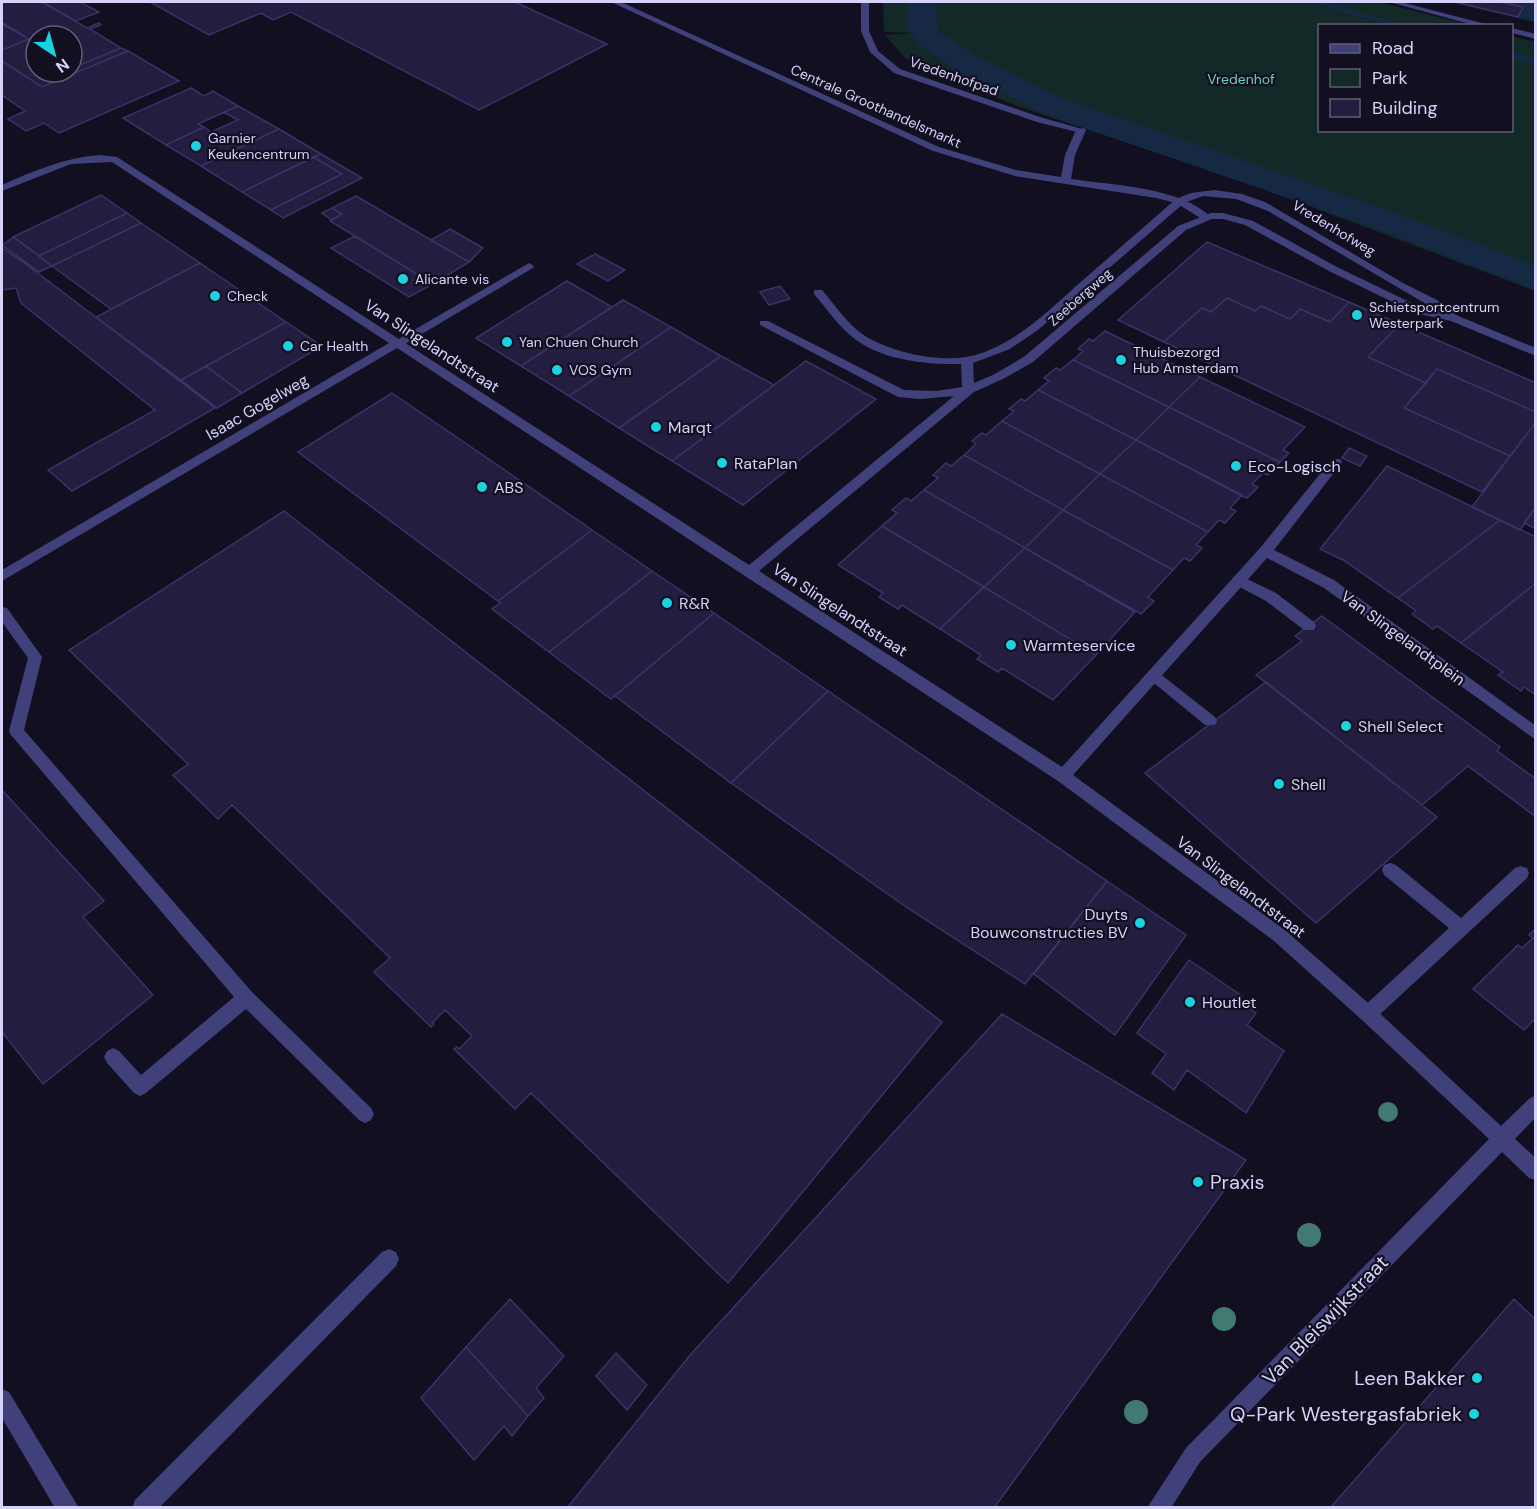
<svg xmlns="http://www.w3.org/2000/svg" width="1537" height="1509" viewBox="0 0 1537 1509" font-family="'DM Sans',sans-serif">
  <rect width="100%" height="100%" fill="#120f20"/>
  <path fill="#132927" d="M883,2h496l91,23 -150,1v104h192v-94l23,6v249l-279,-105 -230,-77 -94,-36 -28,-16 -19,-22 30,-2 -31,-1z"/>
  <path fill="#152944" d="M1450,2h85v20z"/>
  <g fill="none" stroke-linecap="round" stroke-linejoin="round">
    <path fill="#152944" fill-rule="evenodd" d="M1311,2h12l84,24h-16z
      M1512,52l24,7v6l-24,-7z"/>
    <path fill="#152944" fill-rule="evenodd" d="M907,2h28l3,27 2,4 37,24 89,43 321,110 149,56v24l-173,-66 -319,-110 -89,-45 -36,-24 -11,-16z"/>
  </g>
  <path fill="#231e3f" stroke="#3b3268" stroke-width="1.5" d="M2,2h40l45,26 12,-5 2,2 -11,4 31,19 -46,19 -3,-1v-30h-36v7l-34,-19z
    M42,2h38l19,10 -23,9z
    M150,2h365l92,42 -128,66 -188,-98 -18,8 -12,-7 -52,22z
    M1455,2h45l23,5 -5,10z
    M3,23l26,16 -27,11z
    M29,39l7,4v29h36v-6l3,1 46,-19 7,3 -86,36 -40,-26v-11z
    M128,51l51,30 -120,52 -15,-10 -18,8 -18,-12 17,-8 -23,-16v-34l40,26z
    M191,88l13,8 9,-5 25,15 -40,18 6,3 -38,18 -43,-27z
    M238,106l41,23 -78,37 -35,-21 38,-18 7,5 27,-12 -14,-8z
    M279,129l42,25 -79,38 -41,-26z
    M321,154l41,24 -79,40 -12,-8 71,-36 -29,-17z
    M313,157l29,17 -71,36 -29,-18z
    M101,195l26,18 -88,43 -26,-19z
    M356,196l75,44 38,22 -36,22 -103,-63 12,-7 -10,-6z
    M332,208l10,6 -10,6 -10,-7z
    M127,213l14,10 -89,43 -13,-10z
    M141,223l59,40 -89,46 -59,-43z
    M450,229l33,19 -14,14 -38,-22z
    M355,236l78,48 -24,13 -78,-49z
    M14,237l25,19 13,10 -13,6 -37,-27z
    M1207,242l142,60 -19,20 -30,-13 -10,10 -29,-13 -6,5 -28,-13 -16,14 -9,-4 -38,34 -46,-22z
    M2,248l24,16 189,144 -143,83 -24,-21 107,-60 -134,-107 -5,-15 -14,2z
    M595,254l30,16 -17,11 -31,-17z
    M200,263l86,59 -105,58 -85,-63z
    M567,281l45,26 -91,59 -45,-28z
    M780,286l10,13 -21,6 -9,-13z
    M1227,298l28,13 6,-5 29,13 10,-10 30,13 19,-20 51,22 -32,33 58,26 -22,25 106,48 -28,36 -318,-150 38,-34 9,4z
    M623,300l48,27 -102,69 -48,-30z
    M286,322l36,24 -80,47 -36,-27z
    M1400,324l136,59v29l-99,-43 -11,14 -58,-26z
    M671,327l50,29 -102,72 -50,-32z
    M1105,331l95,46 -31,30 -96,-47 10,-9 -5,-2 11,-10 4,2z
    M721,356l53,29 -102,76 -53,-33z
    M1073,360l96,47 -33,33 -98,-50 11,-9 -5,-3 12,-10 4,2z
    M806,361l70,38 -133,106 -71,-44z
    M206,366l36,27 -25,15 -36,-28z
    M1437,369l99,43v10l-26,34 -106,-48z
    M1200,377l105,50 -22,23 6,3 -9,9 -111,-55z
    M1038,390l98,50 -36,34 -98,-53 12,-10 -5,-2 12,-10 4,2z
    M392,393l193,132 7,5 -94,71 -200,-149z
    M1169,407l106,53 5,2 -12,13 -5,-2 -11,11 6,3 -11,11 -5,-2 -106,-56z
    M1002,421l98,53 -37,36 -99,-55 12,-11 -4,-3 10,-8 4,2z
    M1536,422v85l-16,23 -48,-23z
    M1136,440l106,55 -12,13 6,3 -11,12 -6,-3 -11,12 -108,-58z
    M1349,448l18,8 -7,10 -18,-8z
    M964,455l99,55 -38,38 -101,-58 14,-12 -5,-3 13,-12 5,3z
    M1387,466l113,54 -102,78 -55,-38 -23,-11z
    M1100,474l108,58 -12,13 6,3 -12,13 -6,-3 -11,12 -110,-60z
    M924,490l101,58 -41,39 -102,-61 15,-13 -5,-3 14,-12 5,3z
    M1536,507v22l-12,-6z
    M1063,510l110,60 -25,27 6,4 -13,13 -116,-66z
    M284,511l658,511 -214,261 -197,-190 -16,16 -61,-60 3,-2 2,2 13,-13 -27,-26 -13,13 2,1 -3,3 -57,-55 16,-14 -158,-153 -14,14 -45,-44 15,-11 -119,-114z
    M1500,520l36,17v46l-75,60 -24,-17 -4,3 -21,-15 4,-3 -18,-13z
    M882,526l102,61 -44,42 -38,-24 -4,4 -19,-12 4,-4 -45,-28z
    M592,530l60,41 -103,81 -57,-43 8,-6 -2,-2z
    M1025,548l110,64 -39,43 -112,-68z
    M652,571l62,42 -103,86 -62,-47z
    M1536,583v112l-12,-8 -3,4 -23,-16 5,-3 -42,-29z
    M984,587l112,68 -43,45 -51,-32 -4,4 -21,-13 4,-4 -41,-26z
    M714,613l114,78 -97,92 -116,-87z
    M1322,616l178,131 -3,4 39,28v38l-68,-51 -46,39 -166,-130 46,-34 -7,-5z
    M1266,682l171,135 -121,106 -171,-150z
    M828,691l279,190 -82,103 -119,-77 -175,-124z
    M2,790l102,111 -21,16 70,78 -110,89 -41,-52z
    M1107,881l79,54 -71,100 -81,-61z
    M1536,928v90l-12,12 -51,-41 45,-44 4,3 11,-10 -4,-3z
    M1189,960l53,36 -2,5 16,12 -9,12 37,26 -38,62 -59,-43 -13,20 -22,-17 14,-19 -29,-21z
    M1002,1014l244,146 -252,348h-427l124,-154z
    M510,1299l54,57 -28,32 8,10 -16,18 -62,-69z
    M1514,1299l22,21v188h-206z
    M466,1347l62,69 -16,20 -8,-10 -30,34 -53,-62z
    M616,1353l31,32 -20,25 -31,-34z"/>
  <g fill="none" stroke-linecap="round" stroke-linejoin="round">
    <path fill="#40407a" fill-rule="evenodd" d="M611,2h10l318,145 77,23 45,7 4,-22 11,-25 8,-2 2,2 -11,25 -4,24c41,6 109,8 140,38l-9,2 -26,-16 -20,-5 -141,-22 -82,-25z
      M529,263l5,3 -1,2 -133,79h-8l-2,-3z
      M1239,575l37,18 38,29 2,4 -2,4h-10l-38,-29 -32,-17 -2,-4 2,-4z
      M2,607l5,1 35,49 -18,73 228,262 119,116 3,6 -3,6 -6,3 -6,-3 -113,-111 -100,84 -6,3 -6,-3 -27,-30 -3,-6 3,-6 6,-3 6,3 22,24 93,-78 -223,-262 -2,-4 19,-73 -26,-36z
      M1154,669l61,48 2,4 -2,4h-10l-56,-46 -2,-4 2,-4z
      M1390,863l6,2 65,53 54,-50 6,-2 6,2 2,5 -2,5 -153,142 -6,2 -6,-2 -3,-6 3,-6 87,-80 -65,-53 -2,-5 2,-5z
      M389,1249l7,3 3,7 -3,7 -237,242h-27l3,-8 247,-248z"/>
    <path fill="#40407a" fill-rule="evenodd" d="M861,2h8v29l9,20 22,18 143,49 43,12 -5,3 -44,-11 -143,-49 -24,-21 -9,-21z
      M1389,2h12l92,24h-16z
      M1512,28l24,6v5l-24,-6z
      M99,155l18,2 632,408 205,-169 -34,3 -22,-2 -138,-72v-4h8l136,69 33,1 25,-4 -1,-23c-35,1 -82,-4 -110,-28 -14,-12 -25,-28 -37,-42v-4h8c13,15 26,35 43,46 28,17 75,27 106,20 44,-10 80,-48 112,-76 31,-27 62,-54 93,-81l15,-6 24,-3 27,4 23,8 138,81 34,17 19,15 80,33v8l-85,-35 -36,-8 -86,-42 -84,-46 -22,-6h-11l-26,11 -153,132 -30,17 -29,13 -215,179 303,196 198,-219 72,-89h8l2,3 -2,3 -66,85 60,30 202,146v14l-212,-152 -57,-30 -194,217 213,156 88,77 127,118 29,-28 6,-3v22l-21,22 21,19v22l-7,-2 -27,-26 -302,310 -29,46h-24l39,-60 303,-309 -127,-119 -88,-79 -216,-160 -661,-433 -395,233v-11l387,-227 -277,-181 -41,2 -69,27v-6c31,-14 62,-27 97,-30zM1203,196l33,3 32,12 170,100 -16,-3 -85,-41 -84,-46 -30,-8h-12l-33,13 -153,130 -30,18 -21,9 -1,-20 37,-14 28,-19 146,-127z
      M2,1389l7,3 70,116h-24l-53,-90z"/>
  </g>
  <g fill="#417a71">
    <circle cx="1388" cy="1112" r="10"/>
    <circle cx="1309" cy="1235" r="12"/>
    <circle cx="1224" cy="1319" r="12"/>
    <circle cx="1136" cy="1412" r="12"/>
  </g>
  <g fill="#19d3e0" stroke="#120f20" stroke-width="2">
    <circle cx="196" cy="146" r="6"/>
    <circle cx="403" cy="279" r="6"/>
    <circle cx="215" cy="296" r="6"/>
    <circle cx="1357" cy="315" r="6"/>
    <circle cx="507" cy="342" r="6"/>
    <circle cx="288" cy="346" r="6"/>
    <circle cx="1121" cy="360" r="6"/>
    <circle cx="557" cy="370" r="6"/>
    <circle cx="656" cy="427" r="6"/>
    <circle cx="722" cy="463" r="6"/>
    <circle cx="1236" cy="466" r="6"/>
    <circle cx="482" cy="487" r="6"/>
    <circle cx="667" cy="603" r="6"/>
    <circle cx="1011" cy="645" r="6"/>
    <circle cx="1346" cy="726" r="6"/>
    <circle cx="1279" cy="784" r="6"/>
    <circle cx="1140" cy="923" r="6"/>
    <circle cx="1190" cy="1002" r="6"/>
    <circle cx="1198" cy="1182" r="6"/>
    <circle cx="1477" cy="1378" r="6"/>
    <circle cx="1474" cy="1414" r="6"/>
  </g>
  <g text-anchor="middle" dominant-baseline="central" stroke-width="4.5" stroke-linejoin="round" paint-order="stroke">
    <g font-size="14" fill="#d6d3fa" stroke="#120f20">
      <text transform="translate(954 76) rotate(19)">Vredenhofpad</text>
      <text transform="translate(876 106) rotate(24)">Centrale Groothandelsmarkt</text>
      <text transform="translate(1334 228) rotate(31)">Vredenhofweg</text>
      <text transform="translate(1080 297) rotate(-41)">Zeebergweg</text>
    </g>
    <g font-size="14" fill="#68d2b3" stroke="#120f20">
      <text x="1241" y="79">Vredenhof</text>
    </g>
    <g font-size="14" fill="#d6d3fa" stroke="#120f20" text-anchor="start">
      <text x="208" y="138">Garnier<tspan x="208" dy="16">Keukencentrum</tspan></text>
      <text x="415" y="279">Alicante vis</text>
      <text x="227" y="296">Check</text>
      <text x="1369" y="307">Schietsportcentrum<tspan x="1369" dy="16">Westerpark</tspan></text>
      <text x="519" y="342">Yan Chuen Church</text>
      <text x="300" y="346">Car Health</text>
      <text x="1133" y="352">Thuisbezorgd<tspan x="1133" dy="16">Hub Amsterdam</tspan></text>
      <text x="569" y="370">VOS Gym</text>
    </g>
    <g font-size="16" fill="#d6d3fa" stroke="#120f20">
      <text transform="translate(432 346) rotate(33)">Van Slingelandtstraat</text>
      <text transform="translate(257 407) rotate(-30)">Isaac Gogelweg</text>
      <text transform="translate(840 610) rotate(33)">Van Slingelandtstraat</text>
      <text transform="translate(1403 638) rotate(36)">Van Slingelandtplein</text>
      <text transform="translate(1241 887) rotate(37)">Van Slingelandtstraat</text>
    </g>
    <g font-size="16" fill="#d6d3fa" stroke="#120f20" text-anchor="start">
      <text x="668" y="427">Marqt</text>
      <text x="734" y="463">RataPlan</text>
      <text x="1248" y="466">Eco-Logisch</text>
      <text x="494" y="487">ABS</text>
      <text x="679" y="603">R&amp;R</text>
      <text x="1023" y="645">Warmteservice</text>
      <text x="1358" y="726">Shell Select</text>
      <text x="1291" y="784">Shell</text>
      <text x="1128" y="914" text-anchor="end">Duyts<tspan x="1128" dy="18">Bouwconstructies BV</tspan></text>
      <text x="1202" y="1002">Houtlet</text>
    </g>
    <g font-size="20" fill="#d6d3fa" stroke="#120f20" text-anchor="end">
      <text x="1210" y="1182" text-anchor="start">Praxis</text>
      <text x="1465" y="1378">Leen Bakker</text>
      <text x="1462" y="1414">Q-Park Westergasfabriek</text>
    </g>
    <g font-size="20" fill="#d6d3fa" stroke="#120f20">
      <text transform="translate(1325 1320) rotate(-46)">Van Bleiswijkstraat</text>
    </g>
  </g>
  <rect width="1537" height="1509" fill="none" stroke="#d6d3fa" stroke-width="6"/>
  <rect x="1318" y="24" width="195" height="108" fill="#120f20" stroke="#605d77" stroke-width="1.5"/>
  <rect x="1330" y="44" width="30" height="9" fill="#40407a" stroke="#605d77" stroke-width="1.5"/>
  <text x="1372" y="54" font-size="18" fill="#d6d3fa">Road</text>
  <rect x="1330" y="69" width="30" height="18" fill="#132927" stroke="#605d77" stroke-width="1.5"/>
  <text x="1372" y="84" font-size="18" fill="#d6d3fa">Park</text>
  <rect x="1330" y="99" width="30" height="18" fill="#231e3f" stroke="#605d77" stroke-width="1.5"/>
  <text x="1372" y="114" font-size="18" fill="#d6d3fa">Building</text>
  <g transform="translate(54 54) rotate(144)"><circle r="28" fill="#120f20" stroke="#605d77" stroke-width="1.5"/>
  <path d="M0-4.5L10 22L0 15L-10 22Z" fill="#19d3e0"/>
  <text y="-9" font-size="16" font-weight="bold" text-anchor="middle" fill="#d6d3fa">N</text>
  </g>
</svg>
